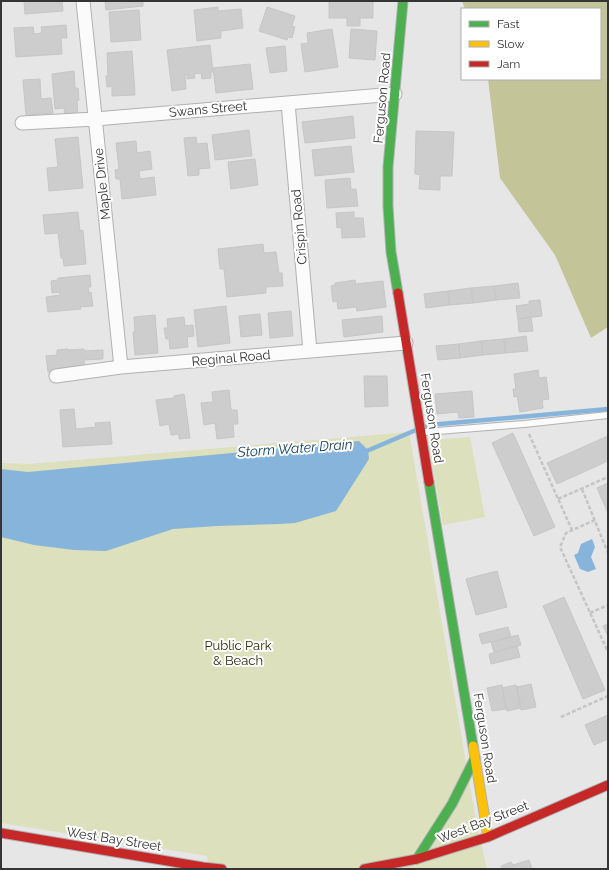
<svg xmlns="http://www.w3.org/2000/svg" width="609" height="870" viewBox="0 0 609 870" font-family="Raleway,sans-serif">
  <rect width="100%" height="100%" fill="#e6e6e7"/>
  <path fill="#dde0bc" d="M409,432l68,394 10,43h-278l-2,-13 -206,-33v-360l28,1z
    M470,437l15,80 -42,8 -15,-85z"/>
  <path fill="#c3c599" d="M462,1h146v326l-17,11 -36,-83 -55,-77 -12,-99h112v-70h-135z"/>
  <path fill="#86b4da" d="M359,441l9,9 1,9 -33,52 -41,12 -16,1 -62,2 -44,3 -67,22 -32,-1 -40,-5 -33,-8v-68l27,3z
    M592,539l3,8 -4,10 5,12 -8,3 -8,-3 -6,-14 4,-2 3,-9z"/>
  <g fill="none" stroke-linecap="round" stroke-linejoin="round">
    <path stroke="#86b4da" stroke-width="4.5" d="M425,427l4,-2 179,-16
      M362,453l54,-23"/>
  </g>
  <path fill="#cdcdcd" stroke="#c6c6c7" d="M24,1h38l1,10 -38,3z
    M105,1h38v5l-37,4z
    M329,1h44v17h-13v8h-13v-8h-18z
    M218,7v4l23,-2 2,19 -22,3v7l-24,3 -3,-31z
    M267,7l28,9 -3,10 3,1 -3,11 -4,-1 -1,3 -28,-9z
    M139,10l2,30 -30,2 -2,-30z
    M66,25l1,13h-6l1,16 -46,3 -2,-29 19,-1 1,7 8,-1 -1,-6z
    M332,29l6,38 -33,5 -4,-28 7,-1 -1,-10z
    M351,29l26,2 -2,29 -26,-2z
    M210,45l3,27h-2v6l-9,1 -1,-6 -7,1 1,4 -8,1v-5l-2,1 1,14 -14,2 -5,-41z
    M285,46l2,25 -17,2 -4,-25z
    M132,51l3,44 -23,1v-10l-5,1 -1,-11h2l-1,-23z
    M250,64l3,25 -37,4 -3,-25z
    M74,71l1,17h3l1,12 -2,1 1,16 -13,1 -1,-10 -9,1 -3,-35z
    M40,79l1,20 10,-1 2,15 -27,2 -3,-35z
    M353,116l2,22 -50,5 -3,-21z
    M249,130l3,26 -37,4 -3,-25z
    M416,131l38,1 -2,44h-12v14l-21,-1 1,-14 -5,-1z
    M78,137l5,51 -34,3 -2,-23 11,-1 -3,-28z
    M196,137l1,7 10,-1 3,25 -11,1v6l-11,1 -4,-38z
    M136,141l1,12 13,-2 2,18 -13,2 1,8 14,-2 2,18 -34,4 -2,-20h-4l-1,-9 4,-1 -3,-26z
    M351,146l3,26 -39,4 -3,-26z
    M255,159l3,26 -27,4 -3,-27z
    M350,178l1,11h5l2,17 -31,2 -2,-28z
    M78,212l2,19 3,-1 3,34 -22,2 -1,-8h-2l-3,-25 -13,1 -2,-19z
    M354,212v6h9l2,19 -23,1 -1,-11 -4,1 -1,-15z
    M263,244l1,9 12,-1 3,21h3l1,13 -17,1v6l-39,4 -3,-28h-4l-2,-20z
    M90,275l1,12h-3l1,6 2,-1 2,14 -13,1 1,2 -33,3 -2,-15 14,-2v-3l-8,1 -1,-12 7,-1v-2z
    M355,280l1,4 27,-3 3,26 -29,4 -1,-4 -18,2 -1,-8 -4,1 -2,-16 4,-1v-2z
    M518,283l2,15 -24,2 -2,-14z
    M494,286l2,14 -23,3 -2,-15z
    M471,288l2,15 -24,2 -1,-14z
    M448,291l1,14 -23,3 -2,-14z
    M540,300l2,16 -24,3 -2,-13 13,-2v-3z
    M226,306l4,37 -32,4 -4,-37z
    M291,311l2,25 -23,2 -2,-25z
    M260,314l2,21 -21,2 -2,-21z
    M155,315l3,38 -23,2 -2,-23h2l-1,-15z
    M382,316l1,16 -39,5 -2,-17z
    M184,317l1,9 8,-1 1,11 -7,1 1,10 -18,2 -1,-10h-3l-2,-11h4l-1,-9z
    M531,317l2,14 -14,1 -1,-13z
    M526,336l2,15 -23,2 -1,-14z
    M504,339l1,14 -22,2 -2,-14z
    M481,341l2,14 -23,3 -1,-14z
    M459,344l1,14 -22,2 -2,-14z
    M68,349v1l16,-1v2l19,-1v9l-19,1 1,10 -37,2 -2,-16 11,-1v-5z
    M538,370l1,8 7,-1 3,22 -7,1 1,8 -23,4 -3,-16 -3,1 -1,-8h3l-2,-15z
    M364,376h23l1,30 -23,1z
    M229,390l2,20h6l1,14h-5l1,13 -17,2 -2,-16 -11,2 -3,-22 12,-1 -1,-10z
    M472,391l2,26 -15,1 -1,-6 -21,2 -2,-20z
    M184,394l6,44 -11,1v-5l-8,1 -2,-11 -9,2 -4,-26 18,-2v-2z
    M74,409l2,20 20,-2 -1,-4 15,-1 2,22 -49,3 -3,-37z
    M513,433l42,94 -21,9 -42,-93z
    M608,436v25l-51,23 -10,-21z
    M608,483v30l-11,-25z
    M497,571l10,36 -31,8 -10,-36z
    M564,597l41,93 -22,9 -40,-93z
    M608,624v12l-5,-10z
    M508,627l3,10 -29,7 -3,-10z
    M518,635l3,10 -27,7 -3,-10z
    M517,646l3,11 -29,7 -2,-10z
    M531,684l5,23 -15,3 -4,-23z
    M502,685l4,24 -14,2 -5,-23z
    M516,685l5,23 -14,3 -5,-23z
    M608,715v24l-14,6 -9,-20z
    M529,860l3,9h-30l-1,-3 10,-4 2,3z"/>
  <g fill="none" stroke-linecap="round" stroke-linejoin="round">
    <defs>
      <path id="lane" d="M423,434l2,-2 99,-8 84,-9"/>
      <path id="street" d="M83,1l38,366
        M288,103l22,248
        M22,123l73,-4 300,-25
        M56,376l65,-9 285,-24"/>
      <path id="fast" d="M398,293l-7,-41 -3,-46v-39l15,-166
        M429,482l44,264
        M417,859l35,-55 23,-46"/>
      <path id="slow" d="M473,746l15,91"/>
      <path id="jam" d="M398,293l31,189
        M1,833l202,34 19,2
        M364,869l53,-10 71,-22 120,-52"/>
    </defs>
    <use href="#lane" stroke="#b1b1b2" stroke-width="8"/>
    <use href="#street" stroke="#b1b1b2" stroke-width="15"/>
    <use href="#fast" stroke="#b1b1b2" stroke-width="11"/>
    <use href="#slow" stroke="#b1b1b2" stroke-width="11"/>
    <use href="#jam" stroke="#b1b1b2" stroke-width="11"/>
    <path stroke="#c5c5c6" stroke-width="2.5" stroke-dasharray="4 2" stroke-linecap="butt" d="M529,434l43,96
      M582,489l26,64
      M558,499l50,-22
      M595,520l-29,13 -6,14 48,105
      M590,613l18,-8
      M561,717l47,-21"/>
    <use href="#lane" stroke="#fbfbfb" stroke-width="6"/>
    <use href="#street" stroke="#fbfbfb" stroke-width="13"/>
    <use href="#fast" stroke="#4caf50" stroke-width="9"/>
    <use href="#slow" stroke="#ffc107" stroke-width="9"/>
    <use href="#jam" stroke="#c62828" stroke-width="9"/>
  </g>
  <g text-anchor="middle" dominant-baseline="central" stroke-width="4" stroke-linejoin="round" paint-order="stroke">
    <g font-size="13" fill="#353536" stroke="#fff">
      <text transform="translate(382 98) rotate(-85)">Ferguson Road</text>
      <text transform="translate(208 109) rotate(-5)">Swans Street</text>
      <text transform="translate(102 184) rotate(-96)">Maple Drive</text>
      <text transform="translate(299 227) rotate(-95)">Crispin Road</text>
      <text transform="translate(231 358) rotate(-5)">Reginal Road</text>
      <text transform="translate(432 418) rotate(81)">Ferguson Road</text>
      <text transform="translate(485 738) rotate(81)">Ferguson Road</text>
      <text transform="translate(483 822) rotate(-21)">West Bay Street</text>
      <text transform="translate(114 839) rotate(9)">West Bay Street</text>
    </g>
    <g font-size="13" fill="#2e2f0b" stroke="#fff">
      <text x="238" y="645">Public Park<tspan x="238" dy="15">&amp; Beach</tspan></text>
    </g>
    <g font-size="14" font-style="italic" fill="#144469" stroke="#fff">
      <text transform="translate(295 448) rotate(-4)">Storm Water Drain</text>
    </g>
  </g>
  <rect width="609" height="870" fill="none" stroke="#353536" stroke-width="4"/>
  <rect x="461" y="8" width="140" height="72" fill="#ffffff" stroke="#aeaeaf"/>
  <rect x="469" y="21" width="20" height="6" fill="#4caf50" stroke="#aeaeaf"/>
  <text x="497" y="28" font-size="12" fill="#353536">Fast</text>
  <rect x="469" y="41" width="20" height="6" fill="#ffc107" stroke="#aeaeaf"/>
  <text x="497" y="48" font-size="12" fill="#353536">Slow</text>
  <rect x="469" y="61" width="20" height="6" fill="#c62828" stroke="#aeaeaf"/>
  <text x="497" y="68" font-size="12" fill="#353536">Jam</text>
</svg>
